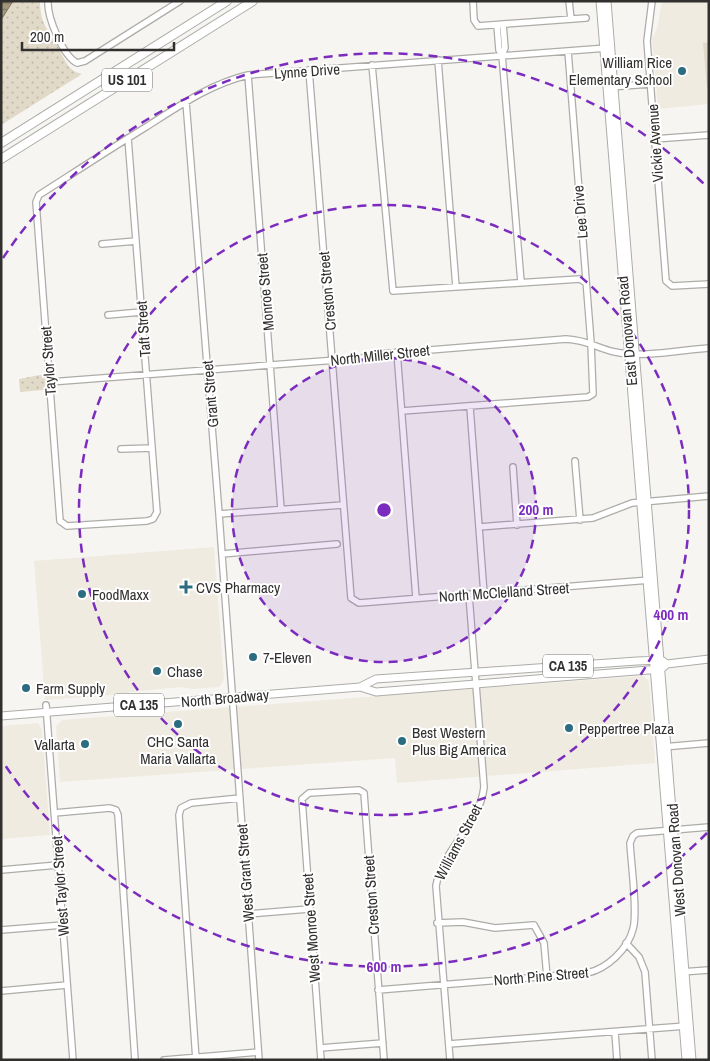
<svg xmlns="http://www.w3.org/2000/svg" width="710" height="1061" viewBox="0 0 710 1061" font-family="'Archivo Narrow',sans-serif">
  <defs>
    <pattern id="park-dots" width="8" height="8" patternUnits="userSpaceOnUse" patternTransform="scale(1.25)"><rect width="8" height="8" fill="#e1dac8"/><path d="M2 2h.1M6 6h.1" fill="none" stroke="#c2bbac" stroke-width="1.8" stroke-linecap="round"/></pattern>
    <pattern id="water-rules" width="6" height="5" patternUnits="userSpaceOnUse" patternTransform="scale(1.25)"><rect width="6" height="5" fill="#a2977c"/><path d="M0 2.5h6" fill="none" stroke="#857c66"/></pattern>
  </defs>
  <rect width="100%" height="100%" fill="#f6f5f1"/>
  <path fill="#efebe0" d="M662,1h47v103l-51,5 -6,-71 5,-9z
    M214,547l10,133 -5,7 -27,2 -10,-2 -53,5 -4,2 -80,6 -11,-139z
    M643,676l6,5 6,82 -258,20 -2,-25 -335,24 -4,-56 6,-6z
    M38,723l4,7 8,105 -49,4v-113z"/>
  <path fill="url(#park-dots)" d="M1,1h39c0,24 9,29 19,48 6,11 9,22 23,25l-81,51z
    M45,374l1,19 -3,-3 -23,2 -1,-13z"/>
  <path fill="#e1dac8" d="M709,42v46h-2l-4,-45z"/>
  <path fill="url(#water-rules)" stroke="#807865" d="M1,1h12l-12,19z"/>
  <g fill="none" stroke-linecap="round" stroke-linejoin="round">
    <defs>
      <path id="minor" d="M48,1c-1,16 15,55 29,62l8,-2 95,-60
        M473,1l1,19 4,6 108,-8
        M569,1l2,18
        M652,1l-5,40 19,240 6,5 37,-2
        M497,25l2,25 3,5 19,227
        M502,55l3,-7 -2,-24
        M438,60l18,227
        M372,65l21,226 187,-12 6,4
        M309,70l42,528 8,5 291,-23
        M248,75l33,434
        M610,87l40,-3
        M186,102l33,412 40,546
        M128,138l29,374 -4,7 -6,2 -80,5 -7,-5 -24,-319 3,-7c36,-23 71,-46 107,-68 33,-21 64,-43 102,-52l359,-27
        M654,139l55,-4
        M102,244l34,-3
        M108,315l33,-3
        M397,352l19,246
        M50,382l313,-24 17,-4 186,-15c22,1 30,9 49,13 29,6 64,-2 94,-4
        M470,407l14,187
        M402,411l186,-14 5,-3 -2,-51 -23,-292
        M121,449l31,-1
        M575,461l5,59
        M513,467l4,58
        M219,514l124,-9
        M479,527l114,-9 39,-15 77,-7
        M222,554l115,-10
        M46,705l27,355
        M663,747l46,-4
        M54,813l56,-5 6,2 2,5 17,245
        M1,870l57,-5
        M248,914l61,-5
        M437,923l26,-1 32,6 39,-3 10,18 3,34
        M1,930l62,-5
        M626,943l13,14 6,15 7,88
        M681,972l28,-2
        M378,990l209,-17c20,-4 41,-24 46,-44 5,-16 -2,-66 -3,-86l3,-7 4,-3 72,-6
        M1,991l66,-6
        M615,1032l2,28
        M449,1044l237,-18
        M320,1048l63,-5
        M164,1060l94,-8
        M196,1060l-17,-245 2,-7 10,-5 49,-5
        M321,1060l-19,-261 7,-6 50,-3 5,3 20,267
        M450,1060l-14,-174c6,-37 44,-61 48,-99l-15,-192"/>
      <path id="major" d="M600,1l86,1059
        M607,1l85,1059
        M360,687l16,5 285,-23 6,-5 42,-5
        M1,716l359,-29 16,-8 261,-18 24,-1 6,4"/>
      <path id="highway" d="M1,143l226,-142
        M1,159l252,-158"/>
    </defs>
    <use href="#minor" stroke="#adaca9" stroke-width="8"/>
    <use href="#major" stroke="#adaca9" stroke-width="9"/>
    <use href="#highway" stroke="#adaca9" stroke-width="10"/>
    <use href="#minor" stroke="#fff" stroke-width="5.5"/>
    <use href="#major" stroke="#fff" stroke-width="7"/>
    <use href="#highway" stroke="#fff" stroke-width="8"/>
  </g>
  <circle cx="384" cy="510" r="152" fill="#7b2cbf" fill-opacity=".12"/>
  <g fill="none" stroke="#7b2cbf" stroke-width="2.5" stroke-dasharray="9 6">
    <circle cx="384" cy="510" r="152"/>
    <circle cx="384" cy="510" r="305"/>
    <path d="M707 833A457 457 0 0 1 3 762M3 258A457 457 0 0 1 707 187"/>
  </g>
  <g fill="#2b6c80" stroke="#fff" stroke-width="2">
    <circle cx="682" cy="71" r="5"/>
    <path d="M183.5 579.5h5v5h5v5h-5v5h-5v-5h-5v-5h5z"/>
    <circle cx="82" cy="594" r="5"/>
    <circle cx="253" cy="657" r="5"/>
    <circle cx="157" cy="671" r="5"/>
    <circle cx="26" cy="688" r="5"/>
    <circle cx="178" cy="724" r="5"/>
    <circle cx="569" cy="728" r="5"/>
    <circle cx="402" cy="741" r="5"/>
    <circle cx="85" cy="744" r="5"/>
  </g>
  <g text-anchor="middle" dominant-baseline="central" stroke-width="4" stroke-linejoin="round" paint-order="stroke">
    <g fill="#fff" stroke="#6f6e6d" stroke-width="1">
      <rect x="102" y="68.5" width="50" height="23" rx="4"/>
      <rect x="543" y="654.5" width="50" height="23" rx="4"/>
      <rect x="114" y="693.5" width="50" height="23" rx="4"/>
    </g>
    <g font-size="14" font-weight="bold" fill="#31302f">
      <text x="127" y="80">US 101</text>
      <text x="568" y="666">CA 135</text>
      <text x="139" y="705">CA 135</text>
    </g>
    <g font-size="15" fill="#31302f" stroke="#fff" text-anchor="start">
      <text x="672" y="62" text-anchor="end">William Rice<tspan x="672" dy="17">Elementary School</tspan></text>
      <text x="196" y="587">CVS Pharmacy</text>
      <text x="92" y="594">FoodMaxx</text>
      <text x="263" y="657">7-Eleven</text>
      <text x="167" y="671">Chase</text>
      <text x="36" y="688">Farm Supply</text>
      <text x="579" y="728">Peppertree Plaza</text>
      <text x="412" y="732">Best Western<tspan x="412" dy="17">Plus Big America</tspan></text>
      <text x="178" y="741" text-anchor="middle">CHC Santa<tspan x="178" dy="17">Maria Vallarta</tspan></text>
      <text x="75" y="744" text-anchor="end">Vallarta</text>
    </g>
    <g font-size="15" fill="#31302f" stroke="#fff">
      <text transform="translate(307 71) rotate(-4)">Lynne Drive</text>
      <text transform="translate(655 143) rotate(-94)">Vickie Avenue</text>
      <text transform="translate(580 212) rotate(-95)">Lee Drive</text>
      <text transform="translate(327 291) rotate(-95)">Creston Street</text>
      <text transform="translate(265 292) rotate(-95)">Monroe Street</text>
      <text transform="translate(143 329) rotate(-94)">Taft Street</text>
      <text transform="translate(627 331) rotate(-95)">East Donovan Road</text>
      <text transform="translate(380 355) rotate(-6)">North Miller Street</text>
      <text transform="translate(48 361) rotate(-94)">Taylor Street</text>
      <text transform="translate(210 394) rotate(-95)">Grant Street</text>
      <text transform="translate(504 592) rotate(-4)">North McClelland Street</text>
      <text transform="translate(225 698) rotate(-5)">North Broadway</text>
      <text transform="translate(458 842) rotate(-62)">Williams Street</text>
      <text transform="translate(676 860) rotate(-94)">West Donovan Road</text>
      <text transform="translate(245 873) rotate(-94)">West Grant Street</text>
      <text transform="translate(60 886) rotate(-94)">West Taylor Street</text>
      <text transform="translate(371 895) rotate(-94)">Creston Street</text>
      <text transform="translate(311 928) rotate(-94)">West Monroe Street</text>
      <text transform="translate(541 976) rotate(-5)">North Pine Street</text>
    </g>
  </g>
  <circle cx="384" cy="510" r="8" fill="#7b2cbf" stroke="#fff" stroke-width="2.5"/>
  <g font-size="15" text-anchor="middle" font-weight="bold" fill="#7b2cbf" stroke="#fff" stroke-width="4" stroke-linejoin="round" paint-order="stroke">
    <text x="536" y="515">200 m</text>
    <text x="671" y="620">400 m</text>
    <text x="384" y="972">600 m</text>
  </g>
  <rect width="710" height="1061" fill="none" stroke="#31302f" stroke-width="5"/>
  <path d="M22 42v8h152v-8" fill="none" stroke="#31302f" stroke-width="2.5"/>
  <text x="30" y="42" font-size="15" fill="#31302f" stroke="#ffffff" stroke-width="4" paint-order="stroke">200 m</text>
</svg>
